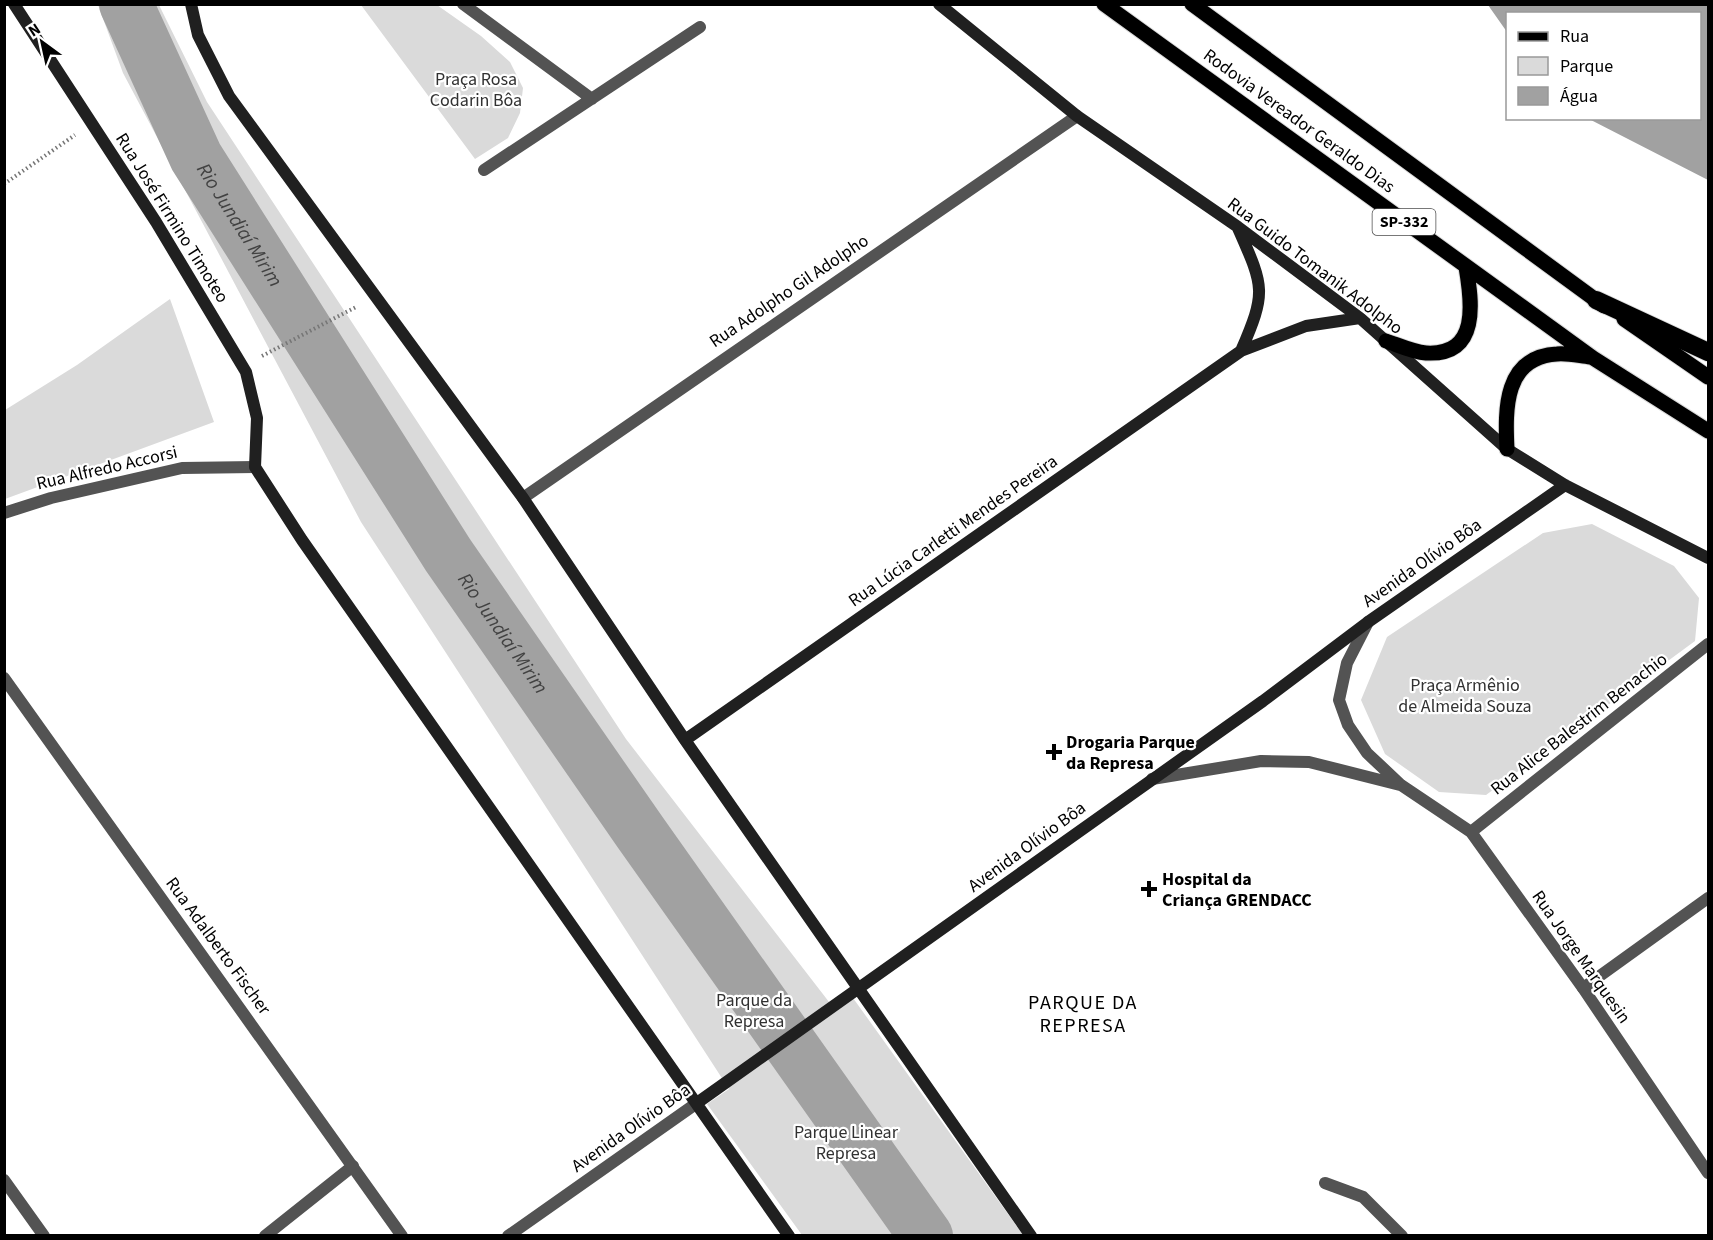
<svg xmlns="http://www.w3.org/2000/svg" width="1713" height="1240" viewBox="0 0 1713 1240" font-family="'Source Sans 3',sans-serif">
  <rect width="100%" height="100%" fill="#fff"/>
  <path fill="#dadada" d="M98,5h61l48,97 419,637 210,272 17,-13 170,237h-221l-95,-131 22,-15 -368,-567 -238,-449z
    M361,5h76l44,31 29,26 13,26 -3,25 -12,25 -33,21z
    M170,299l44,123 -209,77v-89l72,-45z
    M1592,524l82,42 25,32 -4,43 -209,154 -47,-3 -54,-38 -24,-54 26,-63 156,-104z"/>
  <path fill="#a1a1a1" d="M1488,5h220v175l-119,-61 111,-1v-104h-192l-1,18z"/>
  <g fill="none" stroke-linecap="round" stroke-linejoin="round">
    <path stroke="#a1a1a1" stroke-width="54" id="s1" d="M126,4l70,153 252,398 192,277 286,404"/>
    <defs>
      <path id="primary" d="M1104,4l489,354 115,73
        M1192,4l412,302
        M1624,319l84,58
        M1386,341c12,4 27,11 40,12 54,3 46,-51 40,-86
        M1507,449c-2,-40 -3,-92 50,-95 11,-1 23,2 33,3"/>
      <path id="highway" d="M1596,300l112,52"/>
    </defs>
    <use href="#primary" stroke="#dbdbdb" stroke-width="17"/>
    <use href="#highway" stroke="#dbdbdb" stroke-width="20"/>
    <path stroke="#757575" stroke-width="4" stroke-dasharray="1.5 3" stroke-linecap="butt" d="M4,184l71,-49
      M262,356l94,-49"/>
    <path stroke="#535353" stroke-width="12" d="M1583,988l125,-90
      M265,1236l88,-70"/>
    <path stroke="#535353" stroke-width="12" d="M463,4l129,95
      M484,170l216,-143
      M523,498l554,-382
      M4,513l47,-15 131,-30 73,-1
      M1368,622l-21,41 -8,37 9,25 19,28 34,32 70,47 112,156 125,185
      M4,678l398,558
      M1152,779l109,-18 48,1 91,23
      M1471,832l237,-188
      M4,1180l40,56
      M1325,1183l38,14 39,39
      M508,1236l189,-133"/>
    <path stroke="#202020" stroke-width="12" d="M14,4l142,218 90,150 11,46 -2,49 47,73 487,696
      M191,4l7,31 31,61 294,402 162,242 346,496
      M939,4l138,112 161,111 122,91 147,131 58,36 143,73
      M1238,228c26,59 29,63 3,123
      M685,740l556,-389 65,-25 54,-8
      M697,1103l566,-402 105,-79 197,-137"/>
    <use href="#primary" stroke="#000" stroke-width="15"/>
    <use href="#highway" stroke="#000" stroke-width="18"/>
  </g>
  <g fill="#000" stroke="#fff" stroke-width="2">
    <path d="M1051 743h6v6h6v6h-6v6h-6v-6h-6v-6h6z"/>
    <path d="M1146 880h6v6h6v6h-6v6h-6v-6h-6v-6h6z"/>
  </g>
  <g text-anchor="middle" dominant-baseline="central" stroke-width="4.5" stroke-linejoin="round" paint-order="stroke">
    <rect fill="#fff" stroke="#4c4c4c" stroke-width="1.5" x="1372.5" y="209" width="63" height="26" rx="4.5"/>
    <g font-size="16" font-weight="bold" fill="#000">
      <text x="1404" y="222">SP-332</text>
    </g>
    <g font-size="18" fill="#313131" stroke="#fff">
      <text x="476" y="79">Praça Rosa<tspan x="476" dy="21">Codarin Bôa</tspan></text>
      <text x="1465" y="685">Praça Armênio<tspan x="1465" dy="21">de Almeida Souza</tspan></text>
      <text x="754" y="1000">Parque da<tspan x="754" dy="21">Represa</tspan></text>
      <text x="846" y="1132">Parque Linear<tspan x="846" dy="21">Represa</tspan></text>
    </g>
    <g font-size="18" fill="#000" stroke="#fff">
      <text transform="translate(1299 121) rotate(36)">Rodovia Vereador Geraldo Dias</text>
      <text transform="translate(172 218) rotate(58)">Rua José Firmino Timoteo</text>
      <text transform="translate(1315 266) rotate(37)">Rua Guido Tomanik Adolpho</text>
      <text transform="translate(789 291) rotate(-34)">Rua Adolpho Gil Adolpho</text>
      <text transform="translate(107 468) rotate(-13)">Rua Alfredo Accorsi</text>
      <text transform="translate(953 531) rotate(-35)">Rua Lúcia Carletti Mendes Pereira</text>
      <text transform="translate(1422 563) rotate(-35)">Avenida Olívio Bôa</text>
      <text transform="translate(1579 724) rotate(-38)">Rua Alice Balestrim Benachio</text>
      <text transform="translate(1027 847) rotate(-36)">Avenida Olívio Bôa</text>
      <text transform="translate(218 946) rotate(54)">Rua Adalberto Fischer</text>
      <text transform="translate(1581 957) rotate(55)">Rua Jorge Marquesin</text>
      <text transform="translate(631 1128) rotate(-35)">Avenida Olívio Bôa</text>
    </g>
    <g font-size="18" font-weight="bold" fill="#000" stroke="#fff" text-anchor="start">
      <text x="1066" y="742">Drogaria Parque<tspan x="1066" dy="21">da Represa</tspan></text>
      <text x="1162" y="879">Hospital da<tspan x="1162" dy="21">Criança GRENDACC</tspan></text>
    </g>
    <g font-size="20" font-style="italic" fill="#424242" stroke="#fff">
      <text stroke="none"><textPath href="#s1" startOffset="249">Rio Jundiaí Mirim</textPath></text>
      <text stroke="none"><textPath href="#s1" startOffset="735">Rio Jundiaí Mirim</textPath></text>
    </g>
    <g font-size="20" letter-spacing="1.5" fill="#000" stroke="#fff">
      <text x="1083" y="1003">PARQUE DA<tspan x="1083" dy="23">REPRESA</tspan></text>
    </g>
  </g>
  <rect width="1713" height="1240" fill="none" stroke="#000000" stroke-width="12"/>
  <rect x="1506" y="12" width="195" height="108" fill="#ffffff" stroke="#999999" stroke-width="1.5"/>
  <rect x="1518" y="32" width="30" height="9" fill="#000000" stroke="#999999" stroke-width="1.5"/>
  <text x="1560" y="42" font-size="18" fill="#000000">Rua</text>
  <rect x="1518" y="57" width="30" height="18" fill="#dadada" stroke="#999999" stroke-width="1.5"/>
  <text x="1560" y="72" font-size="18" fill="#000000">Parque</text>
  <rect x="1518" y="87" width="30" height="18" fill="#a1a1a1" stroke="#999999" stroke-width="1.5"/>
  <text x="1560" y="102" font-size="18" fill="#000000">Água</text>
  <g transform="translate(42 42) rotate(327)" stroke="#ffffff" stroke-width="4.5" paint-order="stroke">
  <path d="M0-4.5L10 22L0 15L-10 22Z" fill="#000000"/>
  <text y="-9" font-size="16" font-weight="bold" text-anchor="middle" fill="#000000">N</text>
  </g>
</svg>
